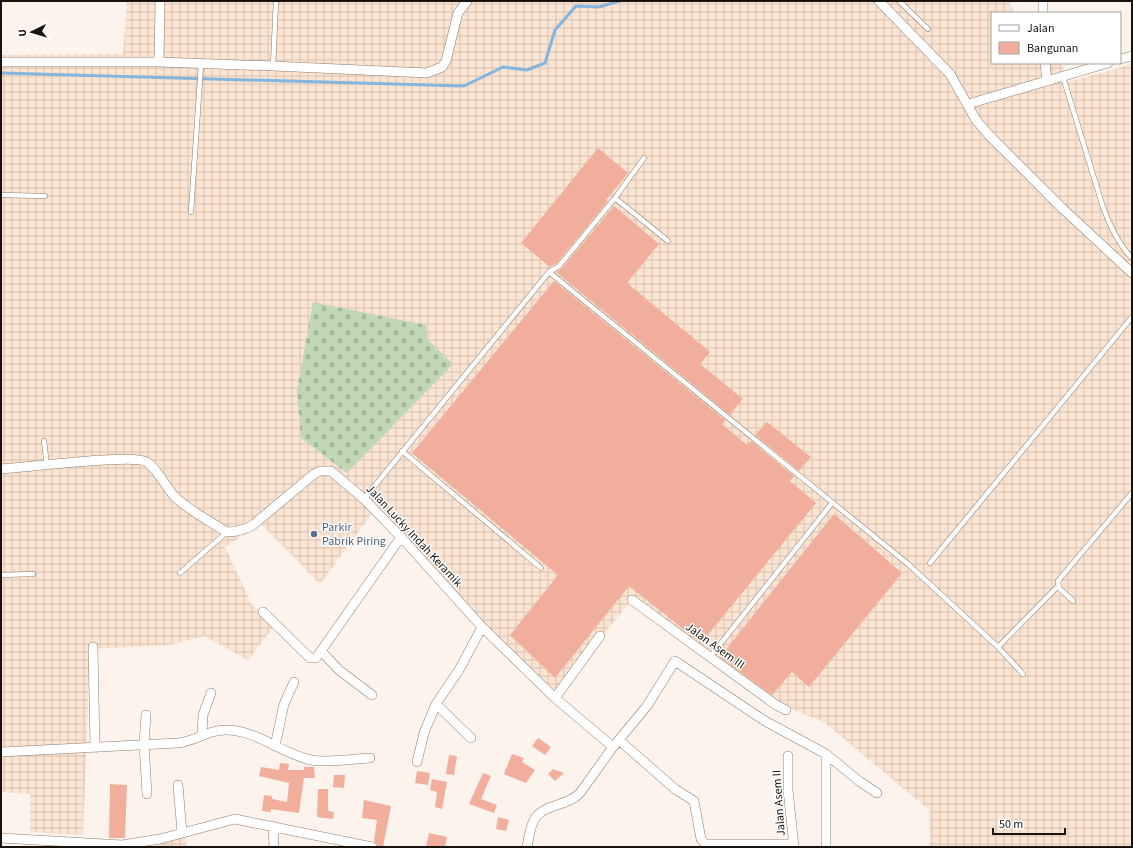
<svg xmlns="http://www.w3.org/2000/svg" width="1133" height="848" viewBox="0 0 1133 848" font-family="'Source Sans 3',sans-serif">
  <defs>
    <pattern id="industrial-grid" width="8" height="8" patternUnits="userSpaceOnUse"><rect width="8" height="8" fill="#fbe4d2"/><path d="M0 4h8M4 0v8" fill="none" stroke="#d7c3b3"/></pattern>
    <pattern id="cemetery-stones" width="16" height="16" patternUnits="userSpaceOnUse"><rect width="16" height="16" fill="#c2d8b5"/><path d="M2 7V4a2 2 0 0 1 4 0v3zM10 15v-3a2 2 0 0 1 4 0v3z" fill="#a6b89a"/></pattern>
  </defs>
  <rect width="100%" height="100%" fill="#fcf3ec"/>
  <path fill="url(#industrial-grid)" d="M127,1h882l5,12h-22v50h70l6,19 64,-18v783h-202l-1,-37 -105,-88 -51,-20 -139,-105 -79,97 -77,-75 -102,-111 -56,76 -59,-60 -36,23 27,58 24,19 -28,36 -44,-24 -34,9 -80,4 -7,186 -53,-3v-38l-29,-2v-737l122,-1z
    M187,833l-1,14h-33z"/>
  <path fill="url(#cemetery-stones)" d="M313,302l113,23 1,14 26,25 -106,109 -46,-35 -4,-47z"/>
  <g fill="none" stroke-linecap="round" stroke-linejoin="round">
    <path stroke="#82b5e0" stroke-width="3" d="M1,73l463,13 39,-19 24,3 18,-7 10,-33 21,-24 23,1 20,-6"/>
  </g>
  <path fill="#f1ae9d" d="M598,148l30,25 -22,27 2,1 -51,62 -7,4 -29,-24z
    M614,206l45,38 -32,39 83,69 -10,12 43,35 -13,16 -174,-143 6,-4z
    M554,281l171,139 -3,4 25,21 4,-4 43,35 -4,5 26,22 -115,140 -72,-57 -74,92 -45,-43 48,-60 -146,-122z
    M767,422l44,35 -12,14 -44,-36z
    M834,514l68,59 -93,114 -17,-15 -20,23 -52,-38z
    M538,738l13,9 -6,8 -13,-9z
    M512,754l12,4 -2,4 13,8 -9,13 -22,-9z
    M449,755l8,1 -3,19 -8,-1z
    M280,763l9,1 -1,6h16v-3h10l1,11h-11l-5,35 -28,-4v3l-9,-1 2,-16 8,1v3l15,3 2,-19 -30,-7 2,-9 18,3z
    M553,769l11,4 -9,8 -7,-7z
    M417,771l13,2 -2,12 -13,-2z
    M483,773l8,3 -10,23 16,6 -3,8 -25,-9z
    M334,775h11l-1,13 -11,-1z
    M432,779l15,3 -5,27 -7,-2 2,-15 -7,-2z
    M110,784l17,1 -2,53h-16z
    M318,789h10v22l6,1 -1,7 -16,-2z
    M364,800l27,6 -8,41 -5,-1 -4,-5 3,-21 -15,-2z
    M498,817l11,3 -3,11 -10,-2z
    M429,833l18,4 -2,10h-19z"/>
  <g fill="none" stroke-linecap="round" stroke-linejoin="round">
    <defs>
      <path id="lane" d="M899,1l29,28
        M273,66l3,-65
        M1063,77l40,130c7,19 15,37 29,51
        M1,195l44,1
        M615,198l53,43
        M191,212l10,-147
        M549,272l359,292 90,83 25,27
        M44,441l3,25
        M402,451l139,117
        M364,499l185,-227 10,-6 56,-68 29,-40
        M930,563l202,-246
        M180,573l47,-41
        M1,575l32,-1
        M1073,601l-14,-13 -1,-7 74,-88
        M998,647l60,-61
        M710,657l122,-154"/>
      <path id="street" d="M879,1l71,73 26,46 12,14 74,74 70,65
        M1043,1v12
        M1120,59l12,-3
        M1,62h158l114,4 154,7 15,-6 4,-6 12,-48 9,-12
        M159,62l1,-61
        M1045,63l2,18
        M968,104l140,-41
        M1,469c24,-1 132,-16 146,-7 11,8 18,24 27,34 15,15 36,25 53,36 10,0 17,-2 26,-7l61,-51 6,-3h11l33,28 37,38 81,90 73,71 58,49
        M632,600l144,105 10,5
        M263,612l47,46h6l85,-121
        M93,647l2,101
        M321,651l18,19 33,25
        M555,698l45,-62
        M436,704l35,34
        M146,715l-2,29 3,50
        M202,734l1,-19 8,-22
        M619,740l56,49 19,12 7,38 4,5h89
        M275,746l9,-42 10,-22
        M1,752l177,-9c18,-2 31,-14 50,-13 30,1 54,24 83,30 19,3 41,-1 59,-2
        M826,754v93
        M788,756v34l6,57
        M417,762l7,-29 12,-29 23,-34 23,-43
        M178,785l4,48
        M273,826l1,21
        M1,838l121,7 38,-6 75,-20 137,28
        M527,847c2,-9 3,-23 9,-30 10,-13 32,-11 44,-24l33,-46 34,-41 28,-45 90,60 61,33 33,27 18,12"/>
    </defs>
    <use href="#lane" stroke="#907d6d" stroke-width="5.5"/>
    <use href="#street" stroke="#907d6d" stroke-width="10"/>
    <use href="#lane" stroke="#fff" stroke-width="4.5"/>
    <use href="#street" stroke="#fff" stroke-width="9"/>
  </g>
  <circle fill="#5c6f8a" stroke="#fff" stroke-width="1.5" cx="314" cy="534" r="4"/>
  <g text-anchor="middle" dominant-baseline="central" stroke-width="3" stroke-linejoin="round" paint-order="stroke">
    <g font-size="12" fill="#4e5e75" stroke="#fff" text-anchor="start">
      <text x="322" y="527">Parkir<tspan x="322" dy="14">Pabrik Piring</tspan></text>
    </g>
    <g font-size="12" fill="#1a130d" stroke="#fff">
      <text transform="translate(414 536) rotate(47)">Jalan Lucky Indah Keramik</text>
      <text transform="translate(715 646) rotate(36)">Jalan Asem III</text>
      <text transform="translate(779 803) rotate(-94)">Jalan Asem II</text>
    </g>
  </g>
  <rect width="1133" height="848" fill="none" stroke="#1a130d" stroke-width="4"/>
  <rect x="991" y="12" width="130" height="52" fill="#ffffff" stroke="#a3a19e"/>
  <rect x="999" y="25" width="20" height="6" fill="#ffffff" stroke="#a3a19e"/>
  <text x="1027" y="32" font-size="12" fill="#1a130d">Jalan</text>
  <rect x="999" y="42" width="20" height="12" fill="#f1ae9d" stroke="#a3a19e"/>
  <text x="1027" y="52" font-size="12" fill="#1a130d">Bangunan</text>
  <g transform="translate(32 32) rotate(265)" stroke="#ffffff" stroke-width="3" paint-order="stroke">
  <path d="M0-3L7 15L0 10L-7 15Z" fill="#1a130d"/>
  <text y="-6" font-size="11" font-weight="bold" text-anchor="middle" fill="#1a130d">U</text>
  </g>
  <path d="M993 828v6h72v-6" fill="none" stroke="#1a130d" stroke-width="2"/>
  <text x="999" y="828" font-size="12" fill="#1a130d" stroke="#ffffff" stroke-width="3" paint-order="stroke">50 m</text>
</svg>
